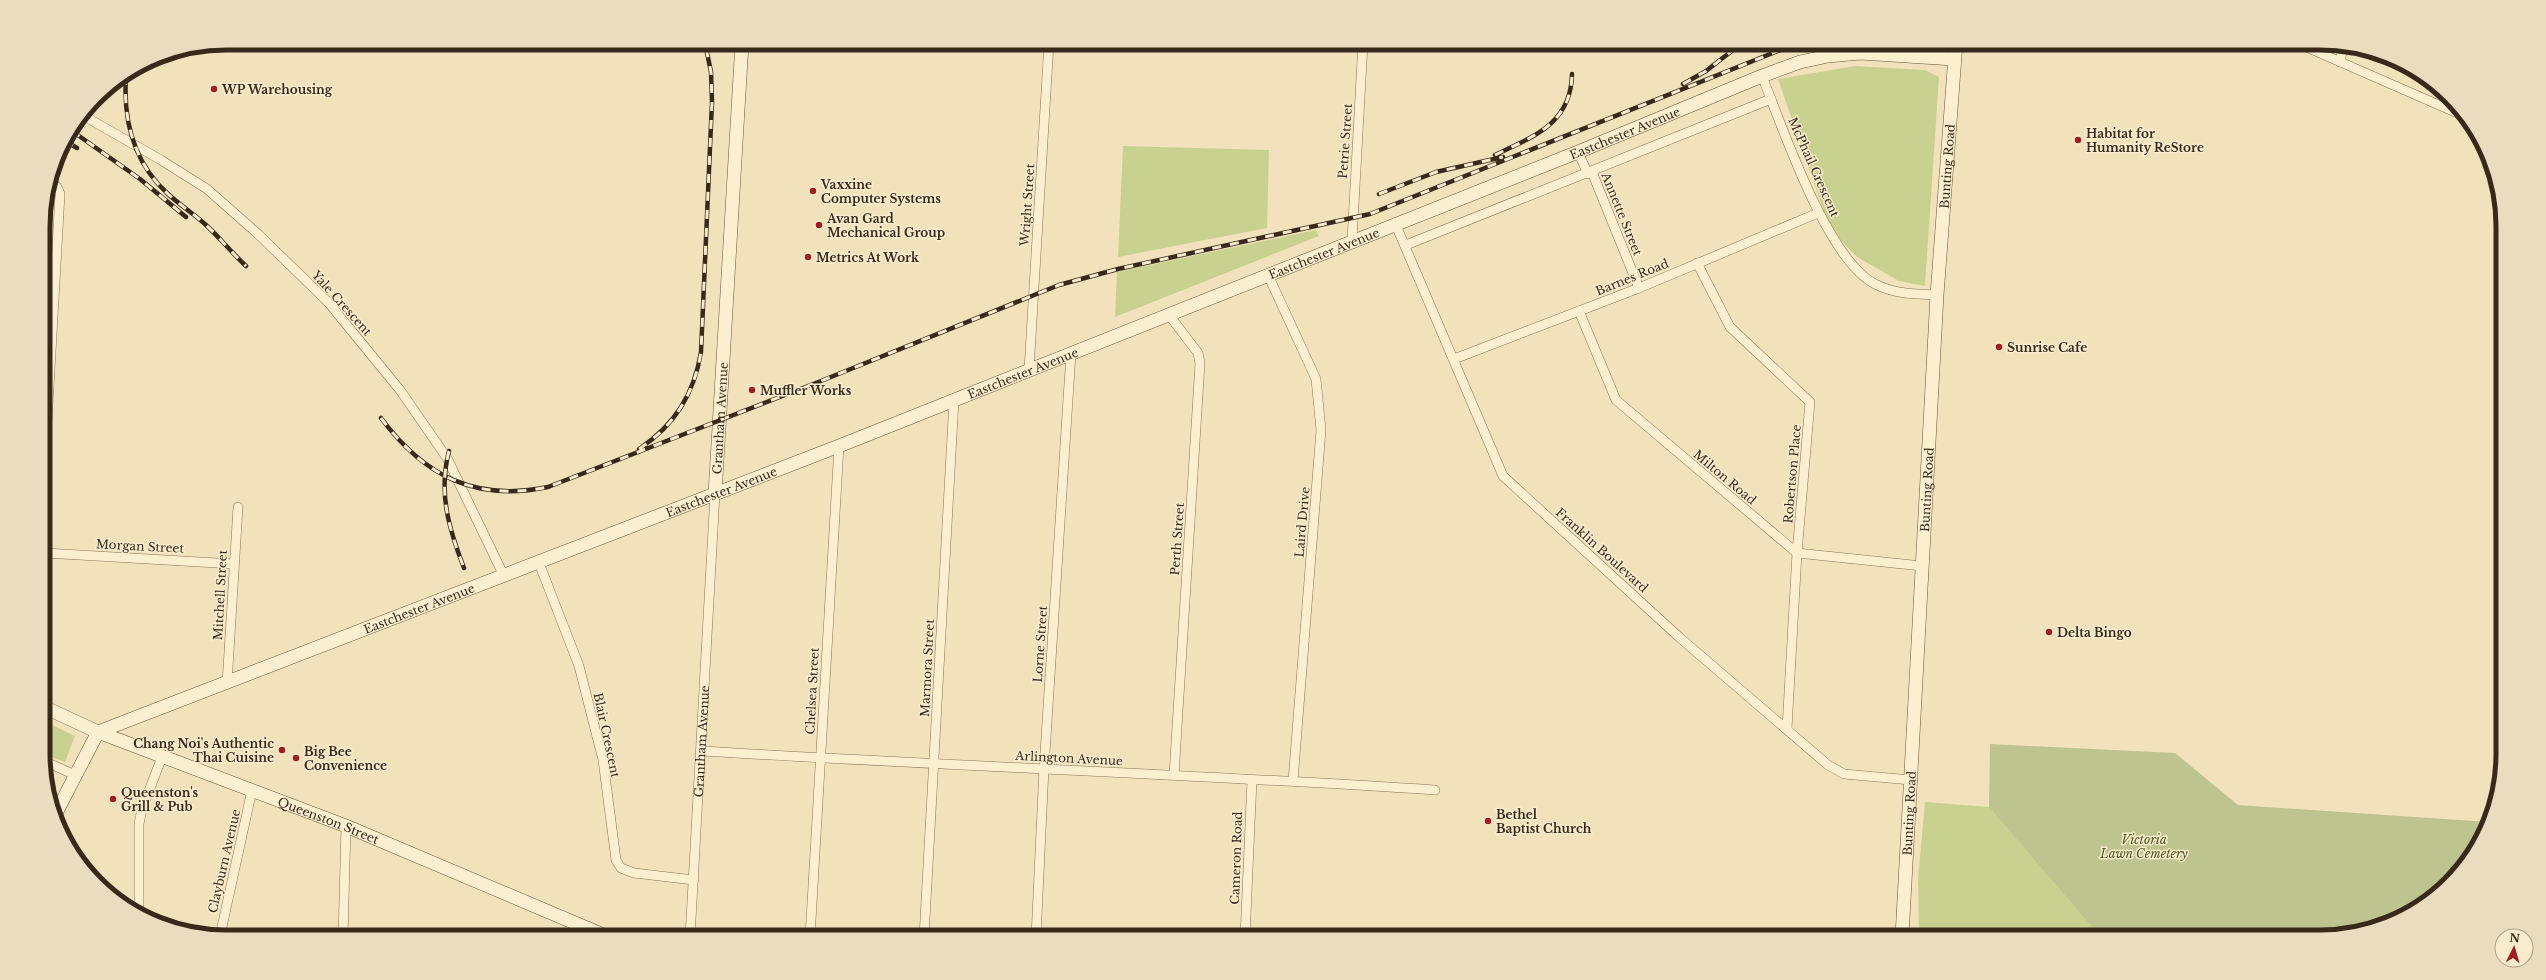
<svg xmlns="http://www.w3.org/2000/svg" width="2546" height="980" viewBox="0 0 2546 980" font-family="'Libre Baskerville',serif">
  <rect width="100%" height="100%" fill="#f2e2bc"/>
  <path fill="#c9d190" d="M1855,66l70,4 14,7 -14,209 -26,-5 -42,-24 -27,-28 -52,-150z
    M1123,146l146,4 -2,78 -149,29z
    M1316,230l3,6 -204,81 2,-45z
    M46,722l29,14 -10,26 -19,-7z
    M1925,802l64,5 113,129 -183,1 -1,-59z"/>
  <path fill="#bec490" d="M1990,744l185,9 63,52 251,17 -24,43 -34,34 -52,28 -47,10h-231l-112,-130z"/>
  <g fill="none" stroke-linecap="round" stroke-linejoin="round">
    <defs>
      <g id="street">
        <path d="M2297,43l167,73"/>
        <path d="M2340,62l3,-15"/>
        <path d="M1762,76c20,50 65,184 113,208 19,10 41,10 62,11"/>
        <path d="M84,116l77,44 46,29 51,45 70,68 72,88 47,68 57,118"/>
        <path d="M1578,152l10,22"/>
        <path d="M1592,172l47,116"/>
        <path d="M1395,223l108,253 176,161 149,128 16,9 67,6"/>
        <path d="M1352,240l11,-197"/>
        <path d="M1406,245l365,-146"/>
        <path d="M1697,263l33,64 80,75 -13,151 -10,175"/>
        <path d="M1268,275l48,104 5,51 -28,351"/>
        <path d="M1579,311l37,89 181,153 125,13"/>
        <path d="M1169,315l29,38 2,10 -26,412"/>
        <path d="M1454,359l185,-71 179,-75"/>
        <path d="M1029,369l20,-326"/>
        <path d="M45,457l15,-263 -3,-7 -6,-3"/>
        <path d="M45,553l189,11"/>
        <path d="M539,563l40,103 24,94 13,100 5,8 13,5 60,7"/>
        <path d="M227,684l11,-177"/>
        <path d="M702,751c244,15 489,23 733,39"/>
        <path d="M46,762l29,13"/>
        <path d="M139,913v-89l3,-15 20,-52"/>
        <path d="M220,936l32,-146"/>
        <path d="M343,937l3,-111"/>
        <path id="s1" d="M690,937l25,-443"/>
        <path d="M810,937l29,-491"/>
        <path d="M924,937l30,-537"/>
        <path d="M1036,937l8,-169 27,-415"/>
        <path d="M1245,937l7,-157"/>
      </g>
      <g id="secondary">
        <path d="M1901,52l26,-9"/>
        <path id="s2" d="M715,494l27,-451"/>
        <path id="s3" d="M46,708l52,24 248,94 262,111"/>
        <path id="s4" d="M98,732l741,-286 739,-294 184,-76 38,-14 28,-6 32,-3 94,6"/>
        <path d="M55,815l43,-83"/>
        <path id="s5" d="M1902,937l35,-642 19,-252"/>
      </g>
    </defs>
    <use href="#street" stroke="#8b7254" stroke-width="10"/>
    <use href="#secondary" stroke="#6d5238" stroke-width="14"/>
    <use href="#street" stroke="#fcefd0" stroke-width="9"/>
    <use href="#secondary" stroke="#fcefd0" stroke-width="13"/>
    <defs>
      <path id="rail" d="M126,76c-3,45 8,87 42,118 12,11 26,20 38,31 14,13 26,28 40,41
        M1683,84l23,-13 36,-28
        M72,131l68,48 46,38
        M65,141l12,7
        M1495,155c39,-19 76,-31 77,-81
        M1379,194l57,-22 67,-15
        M381,418c43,58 94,84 167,69l273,-106 238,-96 59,-16 252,-55 428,-171
        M639,449c36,-24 55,-55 62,-97l11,-250 -1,-30 -6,-29
        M449,451c-11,42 0,78 15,117"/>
    </defs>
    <use href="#rail" stroke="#39291a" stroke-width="4.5"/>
    <use href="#rail" stroke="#f9eccd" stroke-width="3" stroke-dasharray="9" stroke-linecap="butt"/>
  </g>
  <g fill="#a01e1f" stroke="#f9eccd" stroke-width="1.5">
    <circle cx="214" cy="89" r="4"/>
    <circle cx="2078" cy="140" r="4"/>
    <circle cx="813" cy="191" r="4"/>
    <circle cx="819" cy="225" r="4"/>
    <circle cx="808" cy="257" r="4"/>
    <circle cx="1999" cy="347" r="4"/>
    <circle cx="752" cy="390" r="4"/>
    <circle cx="2049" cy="632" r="4"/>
    <circle cx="282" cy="750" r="4"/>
    <circle cx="296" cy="758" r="4"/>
    <circle cx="113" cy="799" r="4"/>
    <circle cx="1488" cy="821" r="4"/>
  </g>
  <g text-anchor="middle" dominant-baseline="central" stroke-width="3" stroke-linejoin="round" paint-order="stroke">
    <g font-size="12" font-weight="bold" fill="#39291a" stroke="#f9eccd" text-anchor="start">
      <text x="222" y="89">WP Warehousing</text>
      <text x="2086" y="133">Habitat for<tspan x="2086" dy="14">Humanity ReStore</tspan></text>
      <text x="821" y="184">Vaxxine<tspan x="821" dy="14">Computer Systems</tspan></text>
      <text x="827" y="218">Avan Gard<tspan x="827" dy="14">Mechanical Group</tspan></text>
      <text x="816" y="257">Metrics At Work</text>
      <text x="2007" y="347">Sunrise Cafe</text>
      <text x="760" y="390">Muffler Works</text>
      <text x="2057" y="632">Delta Bingo</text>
      <text x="274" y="743" text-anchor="end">Chang Noi's Authentic<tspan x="274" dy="14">Thai Cuisine</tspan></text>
      <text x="304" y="751">Big Bee<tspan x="304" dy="14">Convenience</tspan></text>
      <text x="121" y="792">Queenston's<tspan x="121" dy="14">Grill &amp; Pub</tspan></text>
      <text x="1496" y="814">Bethel<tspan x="1496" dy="14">Baptist Church</tspan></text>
    </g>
    <g font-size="12" fill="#39291a" stroke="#f9eccd">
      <text stroke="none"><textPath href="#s4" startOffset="1640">Eastchester Avenue</textPath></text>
      <text transform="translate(1345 141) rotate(-86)">Petrie Street</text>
      <text stroke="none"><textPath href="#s5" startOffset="772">Bunting Road</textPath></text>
      <text transform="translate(1814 167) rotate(66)">McPhail Crescent</text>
      <text transform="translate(1027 205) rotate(-86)">Wright Street</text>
      <text transform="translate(1622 214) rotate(68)">Annette Street</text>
      <text stroke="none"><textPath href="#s4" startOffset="1316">Eastchester Avenue</textPath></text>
      <text transform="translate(1632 277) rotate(-22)">Barnes Road</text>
      <text transform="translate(342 303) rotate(48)">Yale Crescent</text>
      <text stroke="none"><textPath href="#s4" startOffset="992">Eastchester Avenue</textPath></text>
      <text stroke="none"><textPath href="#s2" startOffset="76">Grantham Avenue</textPath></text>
      <text transform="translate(1792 474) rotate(-85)">Robertson Place</text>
      <text transform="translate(1725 477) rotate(40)">Milton Road</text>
      <text stroke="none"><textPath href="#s5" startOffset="448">Bunting Road</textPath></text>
      <text stroke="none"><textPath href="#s4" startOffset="668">Eastchester Avenue</textPath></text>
      <text transform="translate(1302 522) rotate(-85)">Laird Drive</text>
      <text transform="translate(1177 539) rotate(-86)">Perth Street</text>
      <text transform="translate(140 546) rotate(3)">Morgan Street</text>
      <text transform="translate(1602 550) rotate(42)">Franklin Boulevard</text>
      <text transform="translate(220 595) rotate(-87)">Mitchell Street</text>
      <text stroke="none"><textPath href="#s4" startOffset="344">Eastchester Avenue</textPath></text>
      <text transform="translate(1040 644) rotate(-86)">Lorne Street</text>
      <text transform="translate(927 668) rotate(-87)">Marmora Street</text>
      <text transform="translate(812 691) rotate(-87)">Chelsea Street</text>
      <text transform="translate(607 735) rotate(78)">Blair Crescent</text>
      <text stroke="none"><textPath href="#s1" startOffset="196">Grantham Avenue</textPath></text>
      <text transform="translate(1069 758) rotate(3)">Arlington Avenue</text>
      <text stroke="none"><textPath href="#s5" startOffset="124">Bunting Road</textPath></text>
      <text stroke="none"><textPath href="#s3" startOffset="304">Queenston Street</textPath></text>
      <text transform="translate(1236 858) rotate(-88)">Cameron Road</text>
      <text transform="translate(224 861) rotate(-77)">Clayburn Avenue</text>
    </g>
    <g font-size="12" font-style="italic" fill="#49571f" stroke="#f9eccd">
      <text x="2144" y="839">Victoria<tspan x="2144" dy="14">Lawn Cemetery</tspan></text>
    </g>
  </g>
  <path d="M0 0H2546V980H0ZM226 50H2320A176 176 0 0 1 2496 226V754A176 176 0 0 1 2320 930H226A176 176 0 0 1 50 754V226A176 176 0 0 1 226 50Z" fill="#eadcbf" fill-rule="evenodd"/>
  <path fill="none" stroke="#39291a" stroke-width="5" d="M226 50H2320A176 176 0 0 1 2496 226V754A176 176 0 0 1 2320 930H226A176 176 0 0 1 50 754V226A176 176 0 0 1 226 50Z"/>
  <g transform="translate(2514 948) rotate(5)"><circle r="19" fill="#f9eccd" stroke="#ac9e85"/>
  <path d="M0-3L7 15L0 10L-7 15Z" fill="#a01e1f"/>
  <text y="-6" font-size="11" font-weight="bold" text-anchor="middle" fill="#39291a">N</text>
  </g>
</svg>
